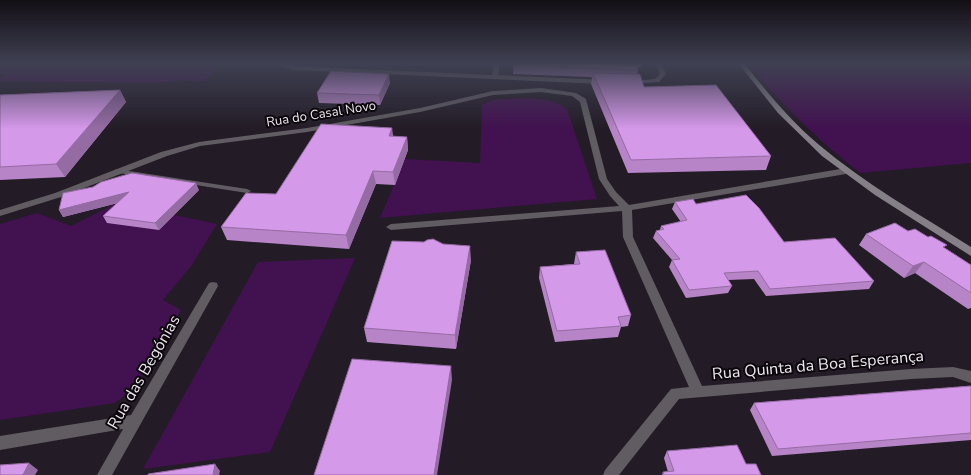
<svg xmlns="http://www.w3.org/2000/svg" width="971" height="475" viewBox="0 0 971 475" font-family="'Nunito Sans',sans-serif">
  <rect width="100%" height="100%" fill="#231c26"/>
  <path fill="#421150" d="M0,63h222l-19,19 -21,-2 -28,3 -154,-2v-3l7,-4h-7z
    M749,63h222v100l-111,10c-41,-32 -79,-68 -111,-110z
    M526,98c16,1 27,2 41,11l30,90 -217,19 25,-59 75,4 2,-58 10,-5z
    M117,203l100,21 -25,41 -29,35 18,10 -46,77 -20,16 -115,17v-196l37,-11 34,13z
    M355,258l-85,194 -127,17 115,-207z"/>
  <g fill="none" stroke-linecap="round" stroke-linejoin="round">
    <path fill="#605c61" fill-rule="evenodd" d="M275,63h6l14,3 197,9 2,-12h6l-2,12 105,5 3,2 -3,2 -308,-14 -16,-4z
      M655,63h6l5,11 -7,8 -30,2 -1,-1 3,-2 24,-2 5,-5z
      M116,169l131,20 4,2 -4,2 -128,-20h-3l-1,-2z"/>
    <path fill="#605c61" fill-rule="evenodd" d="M541,88l35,5 10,6 21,80 9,13 13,13 217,-37 4,3 -4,3 -214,36 1,27 69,149 209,-17 42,-2 18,4v12l-18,-6 -42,2 -232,20 -60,76h-16l2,-5 66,-81 18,-2 -66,-150 -1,-26 -231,19 -5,-3 5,-3 228,-18 -9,-10 -11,-17 -19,-77 -8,-6 -31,-4 -48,3 -73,17 -113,20 -107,14 -33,10 -106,41 -61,19v-6l55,-17 106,-41 38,-10 108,-14 113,-20 73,-17z
      M213,282l4,1 1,3 -106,189h-15l26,-46 -123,21v-14l131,-21 78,-132z"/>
    <path fill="#857f87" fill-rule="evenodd" d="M738,63h6c22,28 46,57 74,81 47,40 101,70 153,103v9l-96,-61 -53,-39 -44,-43z"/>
  </g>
  <path fill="#b784c8" d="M514,63h128l-1,4h-4l1,3 -1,4 7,13 127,69 -5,14 -138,3 -37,-89 1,-7 -79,-3z
    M390,83l-10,22 -61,-2 -2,-10z
    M120,90l6,12 -61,75 -65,3v-85z
    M393,137h14l1,13 -13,35 -19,-1 -27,65 -122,-9 -6,-13 55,-33z
    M199,190l-40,40 -52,-7 -4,-7 15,-13 -55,14 -4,-7z
    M675,202l21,2 178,77 -5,8 -103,7 -12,-17 -26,1 4,6 -4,7 -42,5 -17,-31 3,-7 -19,-22 3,-7 4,-1 1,-4 20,-4 -9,-13z
    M866,234l79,14 26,17v43l-3,1 -53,-36 -11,5 -45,-33z
    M576,252l55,63 -3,11 -7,1 -3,10 -63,5 -16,-64 1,-11 34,-3z
    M471,260l-15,89 -89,-7 -3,-14z
    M971,386v54l-199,16 -22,-46 4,-7z
    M667,451l79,13 15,11h-99l1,-3h5l-4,-14z"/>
  <path fill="#956ba3" d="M389,74l1,9 -10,22 -1,-10z
    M120,90l6,12 -61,75 -9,-13z
    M392,128l2,13 -5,-5z
    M407,137l1,13 -13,35 -2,-13z
    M373,171l3,13 -27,65 -3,-14z
    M196,183l3,7 -40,40 -4,-7z
    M129,192l4,7 -70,18 -4,-7z
    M470,246l1,14 -15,89 -1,-14z
    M924,262l-9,11 -11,5 9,-12z
    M451,366l1,14 -15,95h-3z
    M29,463l9,7 -3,5h-12z
    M215,464l5,7 -1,4h-6z"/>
  <path fill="#d599e9" stroke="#956ba3" d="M514,63h122l2,7 -124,-5z
    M331,71l58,3 -10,21 -62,-2z
    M593,73l47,1 4,13 72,-2 55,71 -140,4z
    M120,90l-64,74 -56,3v-72z
    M321,124l71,4 -3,8 18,1 -14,35 -20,-1 -27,64 -125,-8 25,-34 30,1z
    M132,173l64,10 -41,40 -52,-7 26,-24 -70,18 4,-17 30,-6 8,-5z
    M746,195l13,13 25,34 51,-4 39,43 -104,8 -12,-18 -34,2 8,13 -43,4 -17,-30 8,-1 -24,-28 8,-2 -3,-3 26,-6 -12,-18 18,-3 3,5z
    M895,223l13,8 7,-2 13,8 3,-1 16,9 -4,2 28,18v28l-47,-31 -11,4 -47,-32z
    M433,239l10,5 27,2 -15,89 -91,-7 28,-87 32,1 3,-2z
    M605,250l26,65 -13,2 3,9 -64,5 -17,-64 40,-3 -4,-12z
    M352,359l99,7 -17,109h-120z
    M971,386v47l-193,16 -24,-46z
    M737,445l9,19h10l5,11h-97l-1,-3 11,-1 -7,-20z
    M29,463l-6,12h-23v-10z
    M215,464l-2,11h-65v-1z"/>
  <linearGradient id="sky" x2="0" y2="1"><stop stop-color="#130f15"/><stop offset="0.49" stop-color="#3f4052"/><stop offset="1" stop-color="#3f4052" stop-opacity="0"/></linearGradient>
  <rect width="971" height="129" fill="url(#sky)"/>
  <g text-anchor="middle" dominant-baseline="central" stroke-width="4" stroke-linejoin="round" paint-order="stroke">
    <g font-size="13" fill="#ebe5ec" stroke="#0b070c">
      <text transform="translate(321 114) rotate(-9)">Rua do Casal Novo</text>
    </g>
    <g font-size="16" fill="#ebe5ec" stroke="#0b070c">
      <text transform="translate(818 365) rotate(-5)">Rua Quinta da Boa Esperança</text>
      <text transform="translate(144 372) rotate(-60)">Rua das Begónias</text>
    </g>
  </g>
</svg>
